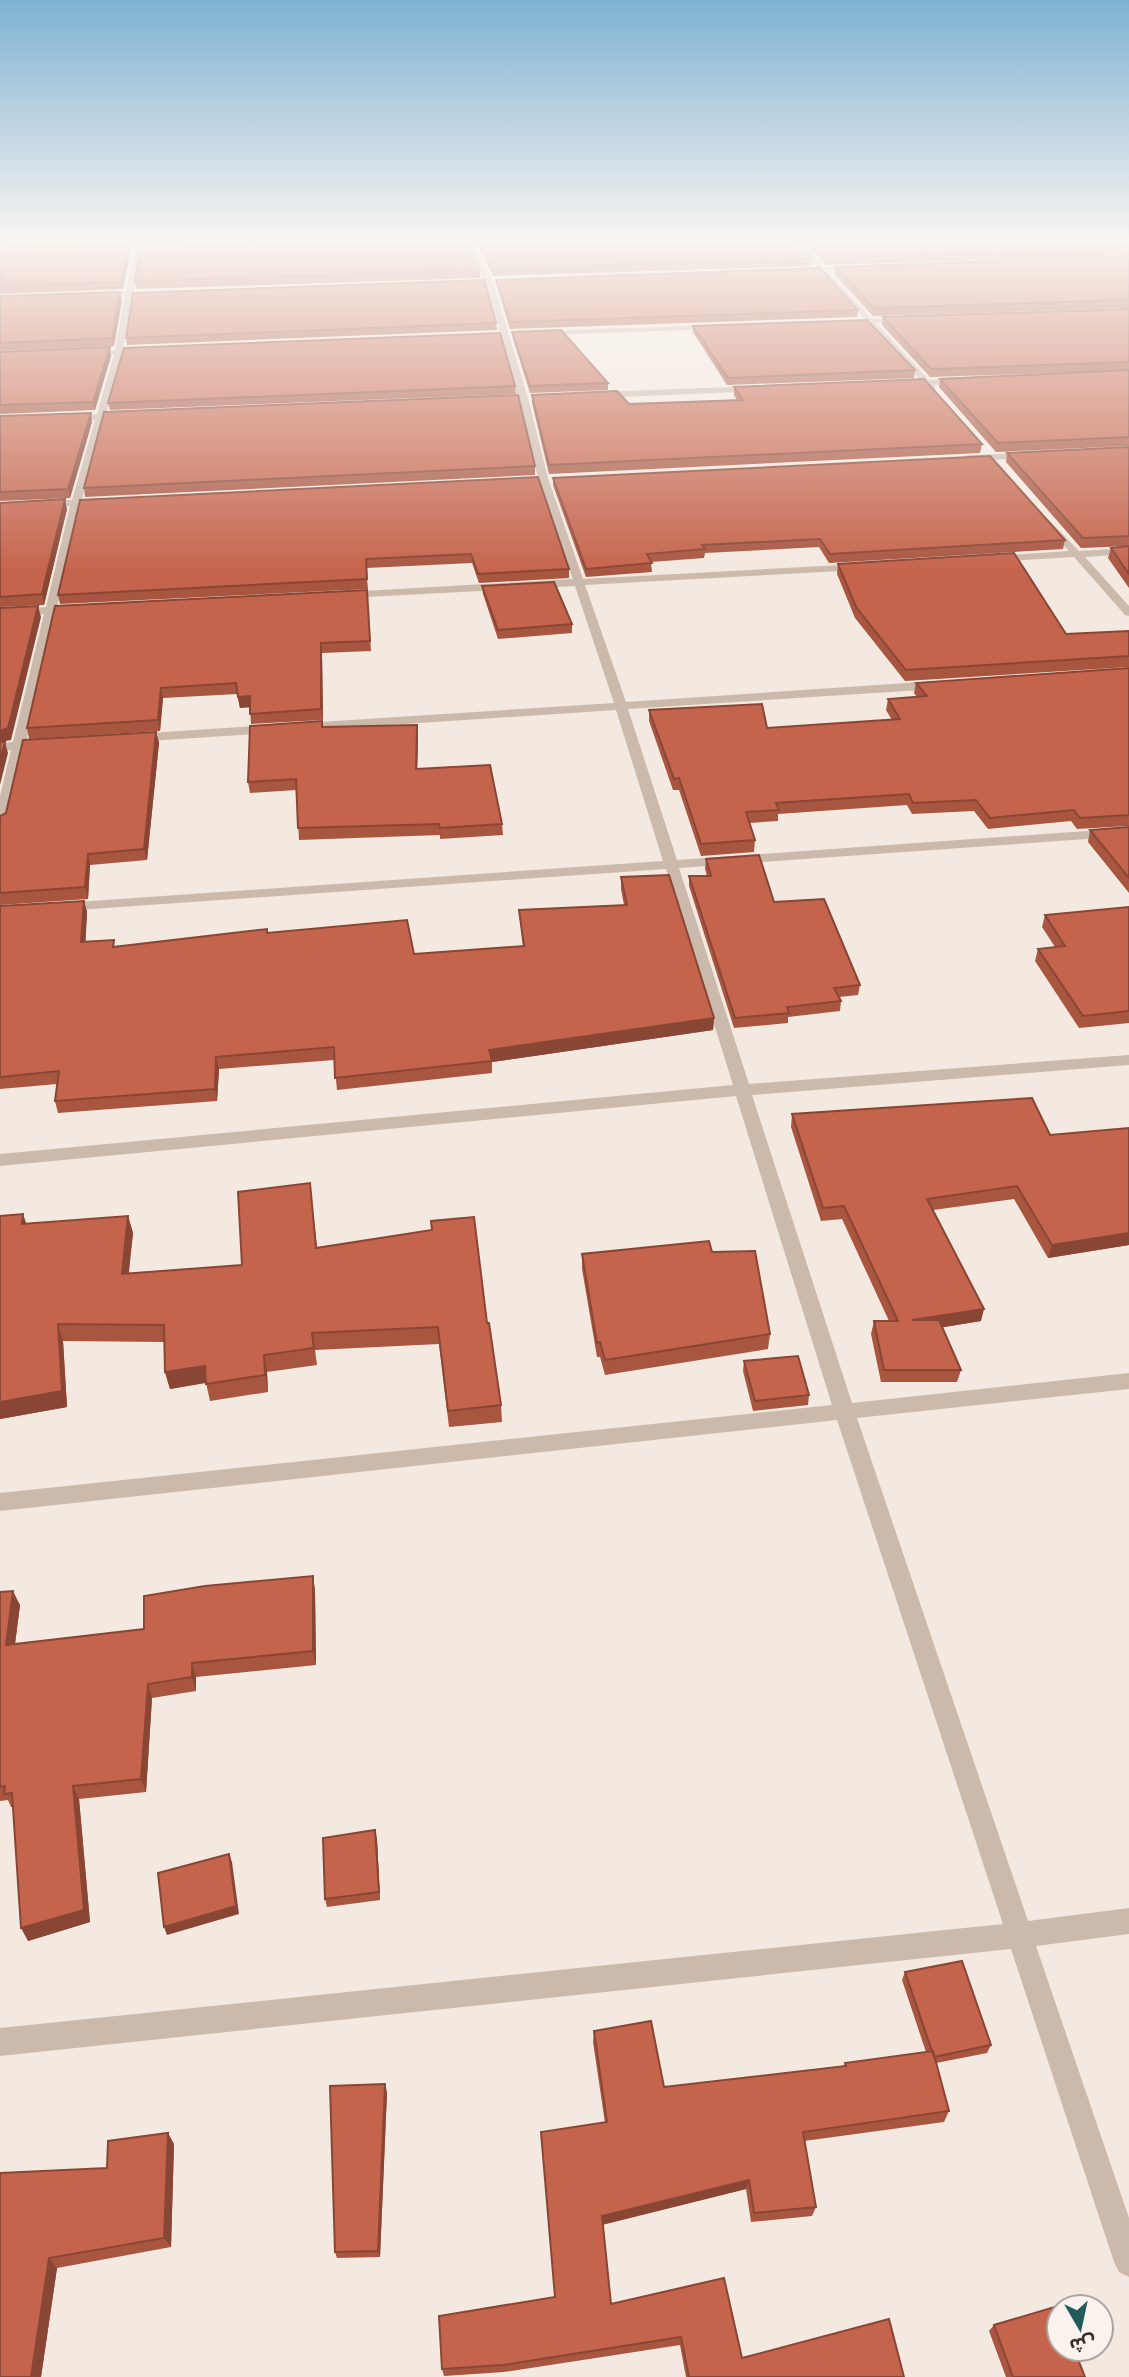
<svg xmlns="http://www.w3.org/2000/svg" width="1129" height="2377" viewBox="0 0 1129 2377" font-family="'Titillium Web','Noto Sans Arabic',sans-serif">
  <rect width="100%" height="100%" fill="#f3e9e0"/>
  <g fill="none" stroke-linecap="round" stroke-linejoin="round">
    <path fill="#cbb9ac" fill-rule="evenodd" d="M466,240h6l21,42 35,116 20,80 35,101 277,-15 5,3 -5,3 -275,15 41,117 311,-21 6,4 -6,4 -309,20 49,151 452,-32v8l-450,32 70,216 380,-29v10l-377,30 100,308 277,-30v16l-272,29 171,503 101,-13v26l-93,12 93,272v59l-10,-5 -5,-10 -103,-313 -1011,107v-28l1003,-104 -166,-504 -837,91v-18l832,-88 -96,-309 -736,70v-12l733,-69 -67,-216 -603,42 -7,-4 7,-4 600,-42 -47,-151 -482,32 -6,-4 6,-4 480,-31 -39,-117 -229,12 -5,-3 5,-3 227,-13c-12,-33 -25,-67 -35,-102 -22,-80 -37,-161 -72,-237z
      M795,240h7l21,27 36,-1 -3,4 -29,1 45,48 36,-1 -3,4 -29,1 53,57 32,-2 3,5 -30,2 2,3 -4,3 -7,-6 -23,1v-4l19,-1 -53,-57h-25l3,-4 18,-1 -45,-48 -25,1 3,-4 19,-1z
      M135,245l5,1 -7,46 28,1 -29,3 -9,53h23l4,2 -28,3 -16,60 19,-1 4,3 -25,3 -22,80 19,-1 5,3 -26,4 -23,102 20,-1 5,3 -5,3 -22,1 -29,129 20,-2 6,4 -6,4 -22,1 -17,75 -7,4v-32l11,-46 -11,1v-8l13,-1 31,-128 -44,2v-6l46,-3 24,-101 -70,4v-6l72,-4 23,-80 -26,1 -4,-3 4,-3 28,-1 17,-60 -27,1 -4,-2 32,-3 10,-54 -32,-1 33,-3z
      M719,325l-3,4 -175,6 -4,-2 4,-2z
      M758,386l3,5 -164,7 -4,-3 4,-3z
      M1034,453l2,2 -5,3 -63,3 -5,-3 5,-3z
      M1049,520l30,31 50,-3v6l-44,3 44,49v10l-4,-1 -51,-58 -81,5 -5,-3 5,-3 76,-5 -25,-28z"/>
  </g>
  <path fill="#a95641" d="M0,240h188l-188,6z
    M475,240h323l14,18 -1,8 -318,10z
    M805,240h324v15l-304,10z
    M0,248l130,4 -7,37 -123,5z
    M1129,256v52l-256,8 -39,-42 1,-7z
    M480,270v8l-344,11 -1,-8z
    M496,280l362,30 -1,7 -347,12 -13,-43z
    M0,296l122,4 -8,46 -114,5z
    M1129,309v137l-133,6 -57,-65 1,-8 177,-8 -187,6 -48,-52 1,-8z
    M496,323l1,7 -370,15 -1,-7z
    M693,326l222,44 -1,8 -187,7 -34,-53z
    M512,332l96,51v7l-78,3 -17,-54z
    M0,352l111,4 -16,54 -95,4z
    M515,386l1,8 -406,16 -2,-7z
    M734,387l248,57 -2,9 -431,21 -17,-71v-8l97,9 108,-4 -3,-5z
    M0,416l92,6 -22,76 -70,3z
    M1129,447v99l-48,2 -75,-86 1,-9z
    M535,466v9l-450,22 -1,-9z
    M538,477l31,92v9l-90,5 -7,-20 -106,5 2,21 -308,15 -2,-9z
    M553,478l512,62 -2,9 -234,14 -10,-16 -114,6 -1,5 -53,4 1,10 -66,5 -33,-92z
    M0,503l67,6 -23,96 -44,2z
    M1129,546v42l-21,-30 3,-10z
    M838,564l228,70 63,-3v36l-224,14 -50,-63 -18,-44z
    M482,586l90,38v9l-74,6 -15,-45z
    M367,590l4,61 -49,2 1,67 -72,4 -1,-17 -10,1 -3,-14 -74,4 -3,33 -131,8 -2,-11z
    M1129,668v158l-52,3 -6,-8 -83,8 -14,-18 -62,3 -5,-9 -129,9v7l-29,2 6,17 -1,12 -53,4 -22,-66h-6l-24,-69v-11l118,18 125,-8 -6,-10 2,-11 29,-2 -3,-4 2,-10z
    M322,727l96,9 -1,33 85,55 1,11 -63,4v-4l-141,5 -3,-50 -46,3 -2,-11z
    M156,732l3,11 -12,117 -57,5 -2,34 -88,6v-89z
    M1129,827v66l-41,-51 2,-12z
    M706,859l68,43 86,83 -2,10 -19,2 2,4 -1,10 -52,6v6l-54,5 -45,-142v-10h18l-2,-7z
    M621,877l93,141 -1,12 -221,32v11l-155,17 -3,-30 -115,9 -2,32 -159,12 -3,-12 2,-17 -57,5v-183l84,-5 3,11 -2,30 31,4 151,-13 147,21 109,-8 -4,-36 105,-5 -3,-16z
    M1129,907v116l-50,5 -44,-67 3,-12 17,-2 -13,-20 3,-12z
    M792,1114l258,21 79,-7v117l-81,13 -34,-59 -81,11 48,111 -39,6 19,43 -4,12h-76l-10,-48 3,-13h15l-47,-102 -21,2 -30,-94z
    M310,1183l7,64 170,76 14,82 1,17 -53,5 -10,-83 -124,6 2,15 -50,7 1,20 -58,9 -4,-18 -36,6 -5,-17 -1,-30 -101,-1 4,66 -67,12v-203l27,8 101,-8 5,17 -5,40 114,-8z
    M712,1252l58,82 -2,15 -163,26 -5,-18h-3l-15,-88v-15z
    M744,1361l65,34 -1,10 -55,6 -10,-40z
    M313,1576l2,15 1,74 -120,12v14l-44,7 -6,94 -67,7 11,123 -62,19 -15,-134h-2l-3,-7 -8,1v-209l20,13 -5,39 129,-15z
    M377,1839l3,61 -53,7 -2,-8z
    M905,1972l86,73 -4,8 -51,10 13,48 -5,11 -140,19 12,66 -4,9 -61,6 -5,-33 -144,36 9,79 131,54 162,19h-218l-6,-32 -176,27 -60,4 -2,-7 113,-72 -14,-165 64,-9 -12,-81 1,-11 70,56 180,-21 1,-3 81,-11 -24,-72z
    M387,2092l-7,165 -43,1 -2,-6z
    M174,2144l-3,103 -114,21 -16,109h-41v-204l107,-5z
    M994,2325l91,52h-79l-17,-46z"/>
  <path fill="#8a4635" d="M129,244l1,8 -7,37 -2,-7z
    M120,292l2,8 -8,46 -2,-8z
    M110,347l1,9 -16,54 -2,-8z
    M91,413l1,9 -22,76 -2,-9z
    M65,499l2,10 -23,96 -2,-11z
    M38,606l3,11 -30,123 -11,2v-11z
    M321,643l1,10 1,67 -2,-11z
    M161,688l2,10 -3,33 -2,-11z
    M250,696l2,11 -12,1 -2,-11z
    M417,725l1,11 -1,44 -1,-11z
    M156,732l3,11 -12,117 -3,-11z
    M5,742l3,11 -8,32v-24z
    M88,854l2,11 -2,34 -3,-12z
    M84,901l3,11 -2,42 -4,-12z
    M714,1018l-1,12 -221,32 -3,-12z
    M216,1057l3,12 -2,32 -2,-12z
    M23,1214l6,17 -7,-7z
    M128,1216l5,17 -6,58 -5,-17z
    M1129,1233v12l-81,13 4,-13z
    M984,1309l-3,12 -72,12 3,-13z
    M58,1324l5,17 4,66 -67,12v-17z
    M264,1355l3,17 1,20 -3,-17z
    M205,1366l4,16 -39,7 -5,-17z
    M313,1576l2,15 1,74 -3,-14z
    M13,1591l7,14 -7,54 -7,-14z
    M192,1663l4,14v14l-4,-14z
    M148,1684l4,14 -6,94 -5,-13z
    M73,1786l6,13 11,123 -62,19 -7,-13z
    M375,1830l2,9 3,61 -1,-8z
    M229,1854l3,8 7,52 -72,21 -3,-8z
    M385,2084l2,8 -7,165 -2,-6z
    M168,2133l6,11 -3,103 -7,-9z
    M749,2180l-3,9 -145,36 1,-9z
    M49,2258l8,10 -16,109h-10z"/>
  <path fill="#c5644c" stroke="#8a4635" stroke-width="2" d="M214,240h252l14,30 -345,11 6,-38z
    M478,240h320l14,18 -320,11z
    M812,240h317v8l-303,10z
    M129,244l-8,38 -121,4v-38z
    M1129,256v44l-255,8 -39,-41z
    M820,268l38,42 -348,12 -14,-42z
    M484,280l12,43 -370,15 7,-45z
    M120,292l-8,46 -112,5v-47z
    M1129,309v53l-198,7 -48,-52z
    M867,320l48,50 -187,8 -35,-52z
    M561,330l47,53 -78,3 -18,-54z
    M500,333l15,53 -407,17 16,-55z
    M110,347l-17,55 -93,3v-53z
    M1129,370v67l-131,6 -58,-64z
    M924,379l58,65 -433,21 -17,-70 85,-4 12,13 114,-4 -9,-13z
    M518,395l17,71 -451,22 20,-76z
    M91,413l-23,76 -68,3v-76z
    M1129,447v89l-46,2 -76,-85z
    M990,456l75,84 -235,14 -10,-15 -118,6 3,4 -58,5 5,9 -66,6 -33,-91z
    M538,477l31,92 -91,5 -7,-20 -105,5 1,20 -309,16 22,-95z
    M65,499l-23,95 -42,3v-94z
    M1129,546v28l-18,-26z
    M1014,553l52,81 63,-3v25l-223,14 -50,-63 -18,-43z
    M554,582l18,42 -74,6 -16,-44z
    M367,590l3,51 -49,2v66l-71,5v-18l-12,1 -2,-14 -75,5 -3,32 -131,8 28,-122z
    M38,606l-30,122 -8,3v-123z
    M1129,668v147l-49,3 -6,-8 -84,8 -14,-18 -63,3 -4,-9 -133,9 3,7 -33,2 9,28 -54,4 -22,-66 -5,1 -25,-69 113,-6 5,24 133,-9 -12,-20 39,-3 -11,-13z
    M322,721v6l95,-2 -1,44 74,-4 12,59 -62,4 -1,-4 -141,4 -2,-49 -48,3 2,-56z
    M156,732l-12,117 -56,5 -3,33 -85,6v-77l6,-3 17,-73z
    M0,742h5l-5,19z
    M1129,827v51l-39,-48z
    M759,855l15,47 50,-3 36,86 -26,3 7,13 -54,6 2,6 -54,5 -46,-142h22l-5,-17z
    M669,875l45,143 -225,32 3,11 -157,17 -1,-31 -118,10 -1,32 -160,12 4,-30 -59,6v-171l84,-5 -3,41 33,-2 -1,7 154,-18v4l140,-13 7,34 110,-8 -5,-36 108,-5 -6,-28z
    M1129,907v104l-46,5 -45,-67 27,-3 -20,-31z
    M1032,1098l18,37 79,-7v105l-77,12 -35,-59 -90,13 57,110 -72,11h27l22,50h-77l-10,-49h24l-54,-115 -21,2 -31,-94z
    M310,1183l6,65 116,-18 -1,-9 43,-4 13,106h2l12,82 -53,6 -10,-84 -126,6 2,15 -50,7 1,20 -59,9 -1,-18 -40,6 -1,-47 -106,-1 4,67 -62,11v-186l23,-2 -1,10 106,-8 -6,58 120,-9 -4,-73z
    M709,1241l3,11 43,-1 15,83 -165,26 -5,-18 -3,1 -15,-89z
    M798,1356l11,39 -54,6 -11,-40z
    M313,1576v75l-121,12v14l-44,7 -7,95 -68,7 11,124 -63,18 -9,-135 -8,1 1,-8 -5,1v-195l13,-1 -7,54 138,-16v-33l61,-10z
    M375,1830l4,62 -54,7 -2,-61z
    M229,1854l7,52 -72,21 -6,-54z
    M962,1961l29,84 -57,12 -29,-85z
    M651,2021l13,66 182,-21 -1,-3 88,-12 16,60 -146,21 13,75 -62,6 -5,-33 -147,36 9,88 113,-26 18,80 147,-39 15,58h-215l-8,-40 -178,28 -61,4 -3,-53 116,-19 -14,-165 66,-10 -13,-91z
    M385,2084l-7,167 -43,1 -5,-166z
    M168,2133l-4,105 -115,20 -18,119h-31v-204l107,-5 1,-27z
    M1058,2306l1,4v39h15l11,28h-72l-19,-52z"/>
  <linearGradient id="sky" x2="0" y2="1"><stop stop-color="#7eb2d2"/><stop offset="0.42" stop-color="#faf5f1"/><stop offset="1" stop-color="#faf5f1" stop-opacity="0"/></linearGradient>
  <rect width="1129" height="573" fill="url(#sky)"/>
  <g transform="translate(1080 2328) rotate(171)"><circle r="33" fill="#faf3ed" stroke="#ada59f" stroke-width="2"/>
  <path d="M0-5L12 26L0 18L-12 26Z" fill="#205a5b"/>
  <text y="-10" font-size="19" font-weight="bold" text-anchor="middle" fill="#3a2f2b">ش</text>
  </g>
</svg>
